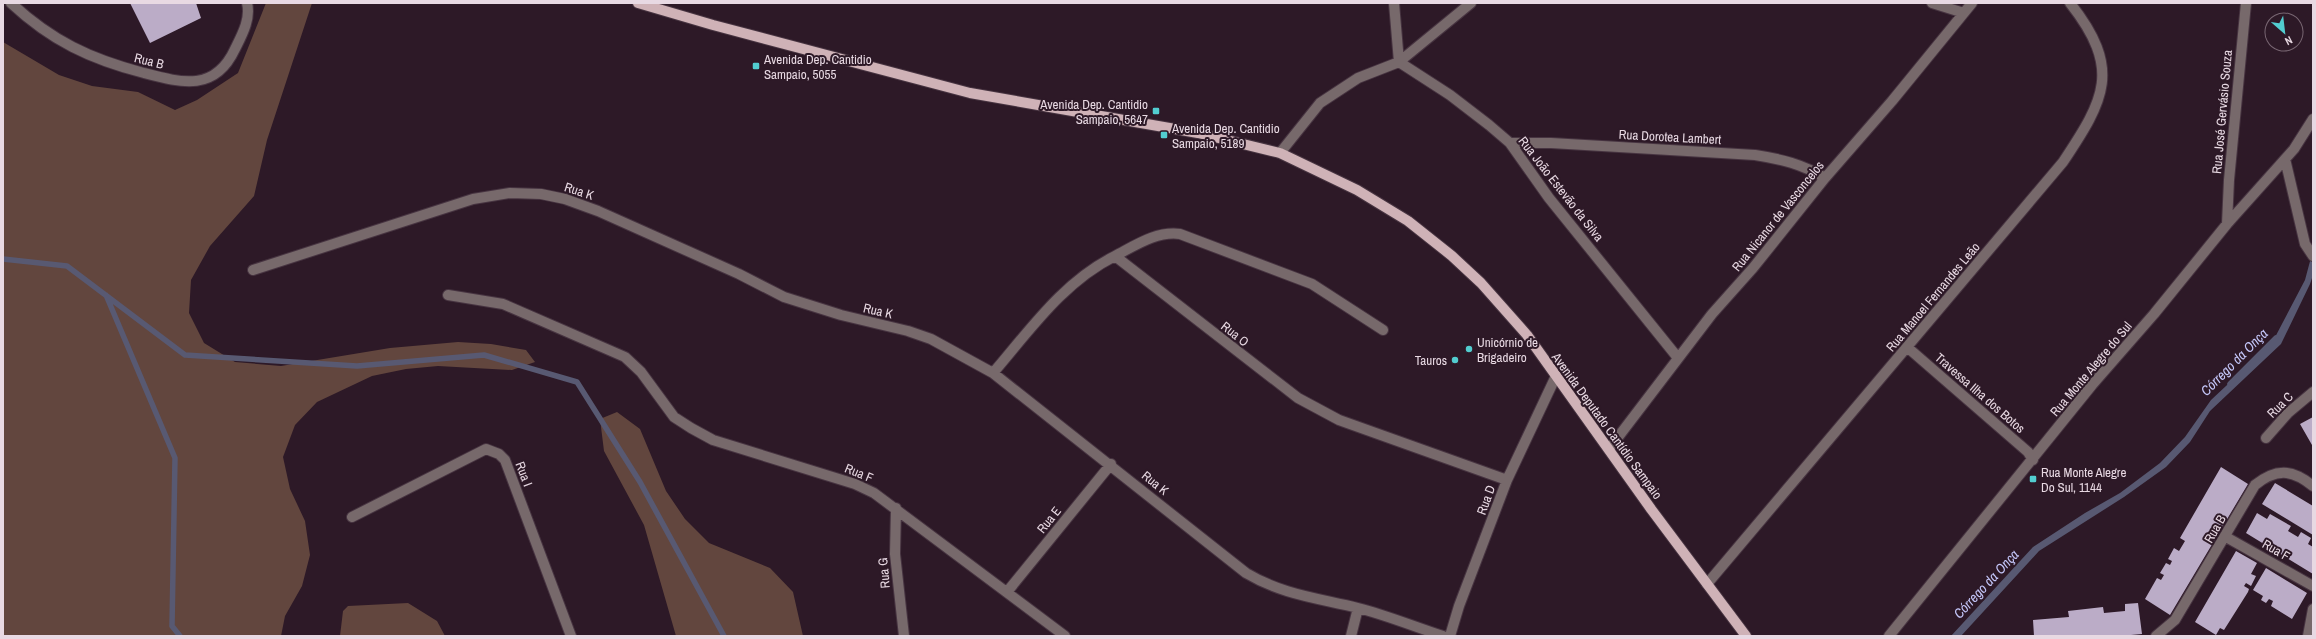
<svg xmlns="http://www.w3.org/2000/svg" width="2316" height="639" viewBox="0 0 2316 639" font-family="'Archivo Narrow',sans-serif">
  <rect width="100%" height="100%" fill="#2d1927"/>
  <path fill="#62463e" d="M266,3h46l-45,137 -13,56 -44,50 -19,34 -2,33 15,30 31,19 46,4 109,-18 68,-6 33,2 35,6 9,12 -23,8 -74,-4 -32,3 -34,7 -55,26 -22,23 -12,32 7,32 15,32 5,34 -8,31 -17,30 -4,20h-278v-594l56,33 33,11 46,6 37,18 22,-10 41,-27z
    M617,412l23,17 26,62 19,28 24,24 61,25 23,24 10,44h-127l-32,-111 -40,-74 -4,-32z
    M408,603l29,18 8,15h-105l3,-25 5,-5z"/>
  <path fill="#585972" d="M2313,250v25l-3,9 -29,60 -71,67 -20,31 -24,25 -42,30 -85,54 -78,85h-10l82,-89 52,-34 35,-20 40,-30 25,-26 26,-37 61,-57 33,-63z"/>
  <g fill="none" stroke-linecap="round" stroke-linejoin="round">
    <path stroke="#585972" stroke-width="5.5" d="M3,259l64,7 118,89 172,11 127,-11 93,27 63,100 84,154
      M106,295l69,163 -3,168 8,10
      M2230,384l46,-46"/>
  </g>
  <path fill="#bbacc7" d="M130,3h66l5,15 -51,25z
    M2313,417v27l-1,1 -12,-21z
    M2221,467l27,17 -78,131 -25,-16 12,-21 4,2 3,-5 -4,-2 6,-10 4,2 2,-4 -4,-2 6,-11 5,3 6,-10 -5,-3z
    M2275,483l38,23v29l-51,-31z
    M2257,513l10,6 3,-5 21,12 -3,5 10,6 3,-5 10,6 -3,6 5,3v27l-67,-41z
    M2236,551l21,12 -6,11 5,2 -5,10 -5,-3 -2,3 5,3 -1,3 -24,38 -4,-2 -4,7 -21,-13z
    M2266,568l41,25 -15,26 -21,-13 2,-5 -4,-2 -3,4 -5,-3 2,-4 -10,-6z
    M2138,603l4,31 -22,2h-86l-1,-16 36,-3 -1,-6 35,-4 1,6 21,-2v-7z"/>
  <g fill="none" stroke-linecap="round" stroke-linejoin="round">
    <defs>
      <path id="minor" d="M11,3c41,38 79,56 133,70 38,10 71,19 91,-24 7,-14 16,-30 12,-46
        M1394,3l5,59
        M1932,3l32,10
        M1399,62l51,33 39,30 21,18 39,55 129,160
        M1510,143h41l204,12c26,4 47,9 70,23
        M1280,153l40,-50 38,-25 41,-16 72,-59
        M2285,159l20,85 8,12
        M2227,224l2,-44 17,-177
        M1115,256c21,-11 41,-25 65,-22l132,50 71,46
        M253,270l220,-71 37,-6 31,1 24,5 33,12 141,63 45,23 57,18 67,16 23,8 62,34 253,200c37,22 72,25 112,35 28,7 57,19 85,28
        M448,295l55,9 122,53 16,15 33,45 17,11 22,12 142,44 19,9 191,143
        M1907,347l121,105 5,8
        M993,373c37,-43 70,-91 122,-117l183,142 41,22 168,60
        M2266,438l22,-25 25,-21
        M1609,449l103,-135 41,-46 72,-90 67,-77 80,-98
        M896,508l-1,46 9,82
        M352,517l134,-68 13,5 6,6 66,176
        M2226,537l87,49
        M1707,584l356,-422c42,-63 59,-93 7,-159
        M1007,592l104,-128
        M1351,636l7,-28
        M1450,636l9,-30 48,-126 49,-104
        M1889,636l203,-251 62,-71 73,-90 67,-75 19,-30
        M2156,636l19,-16 80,-135c21,-17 37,-16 58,1
        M2308,636l5,-27"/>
      <path id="major" d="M638,3l75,22 257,68 228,40 82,20 77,37 51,31 44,35 29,27 46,52 124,174 95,127"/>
    </defs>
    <use href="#minor" stroke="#473441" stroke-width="12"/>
    <use href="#major" stroke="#473441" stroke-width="12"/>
    <use href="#minor" stroke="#77696b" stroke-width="10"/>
    <use href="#major" stroke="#cfb2b7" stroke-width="10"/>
  </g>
  <g fill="#52cdd0" stroke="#2d1927" stroke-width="1.5">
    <rect x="752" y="62" width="8" height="8" rx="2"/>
    <rect x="1152" y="107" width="8" height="8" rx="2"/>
    <rect x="1160" y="131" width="8" height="8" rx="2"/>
    <circle cx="1469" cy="349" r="4"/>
    <circle cx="1455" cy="360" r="4"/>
    <rect x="2029" y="475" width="8" height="8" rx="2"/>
  </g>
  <g text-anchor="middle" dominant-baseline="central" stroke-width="4" stroke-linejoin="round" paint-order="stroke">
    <g font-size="13" fill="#e8d9e3" stroke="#2d1927" text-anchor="start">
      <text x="764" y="59">Avenida Dep. Cantidio<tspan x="764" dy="15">Sampaio, 5055</tspan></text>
      <text x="1148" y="104" text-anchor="end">Avenida Dep. Cantidio<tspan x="1148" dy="15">Sampaio, 5647</tspan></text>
      <text x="1172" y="128">Avenida Dep. Cantidio<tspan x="1172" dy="15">Sampaio, 5189</tspan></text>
      <text x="1477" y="342">Unicórnio de<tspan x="1477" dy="15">Brigadeiro</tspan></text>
      <text x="1447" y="360" text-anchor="end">Tauros</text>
      <text x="2041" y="472">Rua Monte Alegre<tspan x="2041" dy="15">Do Sul, 1144</tspan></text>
    </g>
    <g font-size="13" fill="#e8d9e3" stroke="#2d1927">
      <text transform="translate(149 61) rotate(14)">Rua B</text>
      <text transform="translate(2222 112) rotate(-85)">Rua José Gervásio Souza</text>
      <text transform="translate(1670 137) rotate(3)">Rua Dorotea Lambert</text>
      <text transform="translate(1561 189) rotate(52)">Rua João Estevão da Silva</text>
      <text transform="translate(579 191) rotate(18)">Rua K</text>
      <text transform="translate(1778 216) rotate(-51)">Rua Nicanor de Vasconcelos</text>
      <text transform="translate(1933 297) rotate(-50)">Rua Manoel Fernandes Leão</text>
      <text transform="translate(878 311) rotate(13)">Rua K</text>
      <text transform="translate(1235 334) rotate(38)">Rua O</text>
      <text transform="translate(2091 369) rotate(-50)">Rua Monte Alegre do Sul</text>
      <text transform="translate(1980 393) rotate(41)">Travessa Ilha dos Botos</text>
      <text transform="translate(2280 405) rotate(-45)">Rua C</text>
      <text transform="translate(1607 426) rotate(54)">Avenida Deputado Cantídio Sampaio</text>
      <text transform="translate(859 473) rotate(22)">Rua F</text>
      <text transform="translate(524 474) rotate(69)">Rua I</text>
      <text transform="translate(1155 483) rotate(39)">Rua K</text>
      <text transform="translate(1486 500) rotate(-70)">Rua D</text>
      <text transform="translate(1049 520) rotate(-51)">Rua E</text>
      <text transform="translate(2215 529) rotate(-60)">Rua B</text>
      <text transform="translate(2276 550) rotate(30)">Rua F</text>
      <text transform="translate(884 573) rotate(-95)">Rua G</text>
    </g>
    <g font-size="14" font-style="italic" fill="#c4c6f9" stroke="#2d1927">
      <text transform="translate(2234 362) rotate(-45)">Córrego da Onça</text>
      <text transform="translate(1986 584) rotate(-47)">Córrego da Onça</text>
    </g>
  </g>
  <rect width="2316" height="639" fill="none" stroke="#e8d9e3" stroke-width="8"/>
  <g transform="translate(2284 32) rotate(152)"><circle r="19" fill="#2d1927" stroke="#786672"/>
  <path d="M0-3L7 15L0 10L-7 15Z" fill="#52cdd0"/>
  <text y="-6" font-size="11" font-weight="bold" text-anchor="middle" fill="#e8d9e3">N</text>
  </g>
</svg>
